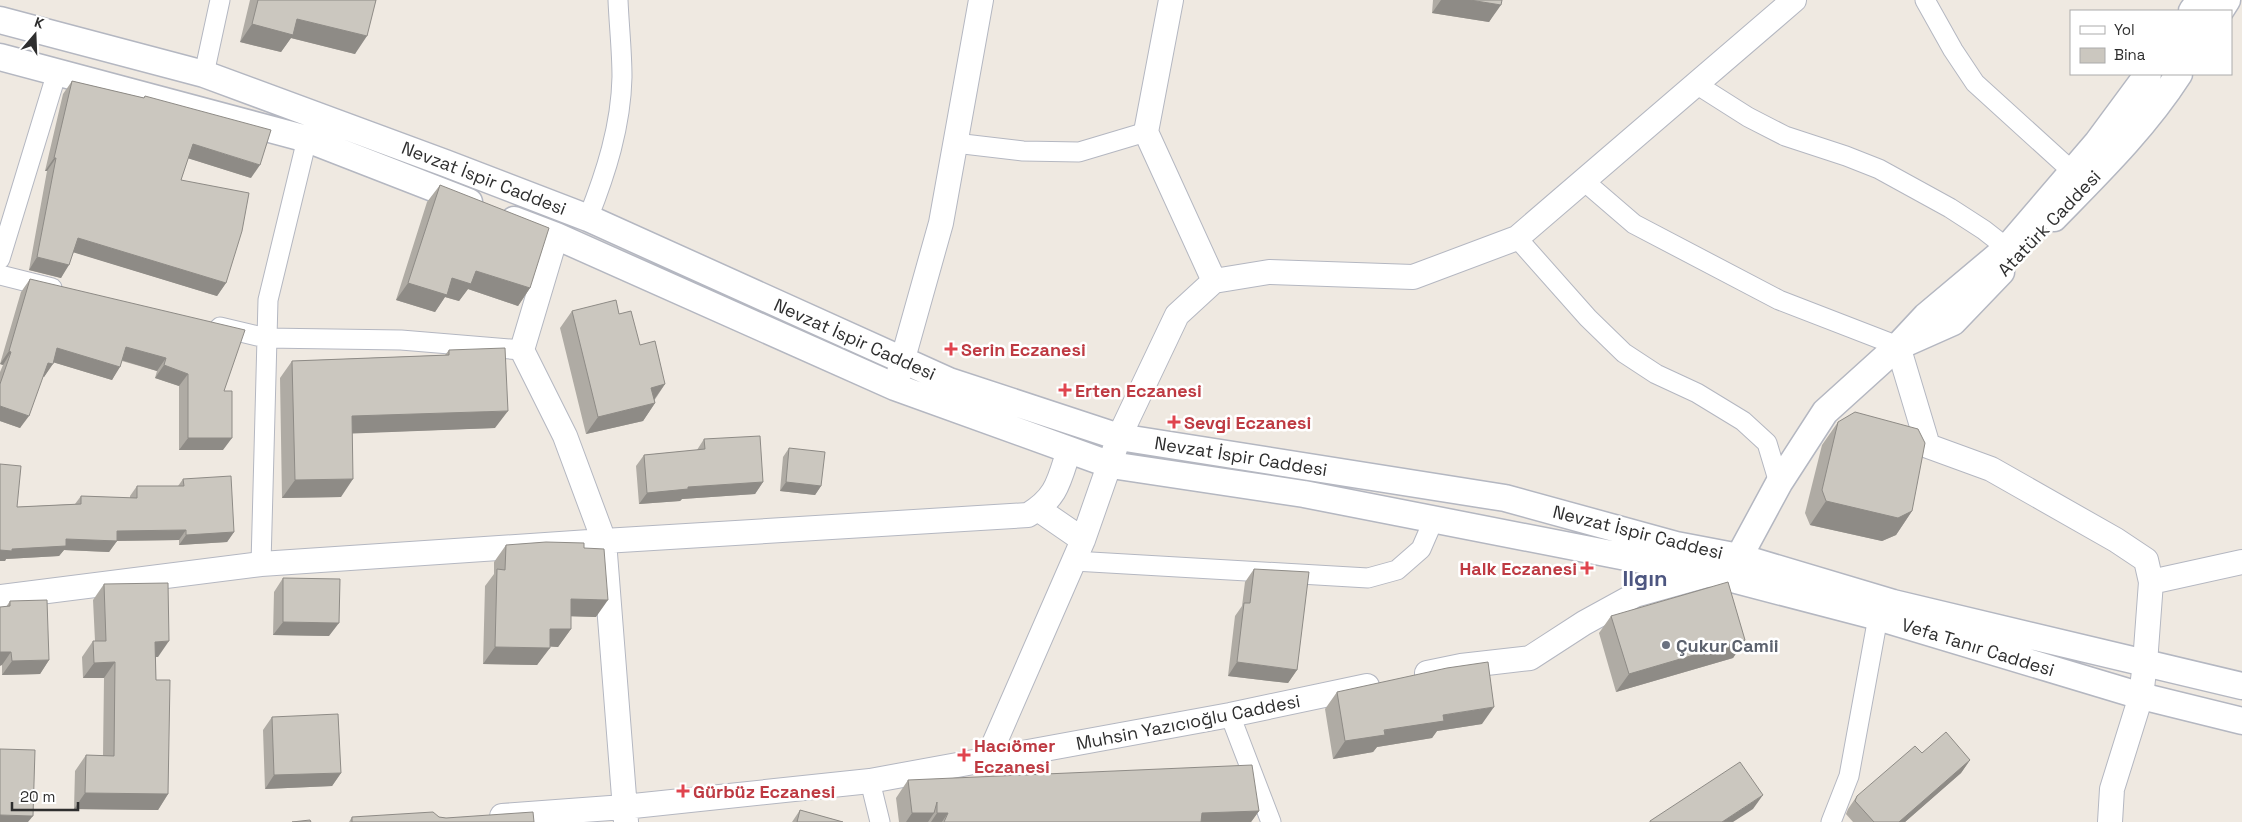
<svg xmlns="http://www.w3.org/2000/svg" width="2242" height="822" viewBox="0 0 2242 822" font-family="'Space Grotesk',sans-serif">
  <rect width="100%" height="100%" fill="#efe9e1"/>
  <g fill="none" stroke-linecap="round" stroke-linejoin="round">
    <defs>
      <path id="minor" d="M1925,0l28,50 22,33 98,89
        M204,74l16,-74
        M1696,84l52,33 37,19 61,20 33,13 71,39 34,22 23,18
        M955,143l68,8 56,1 67,-20
        M1584,181l50,43 145,76 119,46
        M588,218c18,-45 33,-92 34,-141 0,-26 -3,-52 -4,-77
        M1517,238l71,80 36,35 32,21 41,19 46,28 24,22 12,40
        M0,259l57,-187
        M0,275l52,13
        M220,327l46,11 135,2 121,10
        M1074,561l294,17 29,-8 24,-21 13,-30
        M261,564l7,-264 39,-161
        M1230,715l41,107
        M870,781l10,41
        M1831,822l18,-46 29,-159"/>
      <path id="tertiary" d="M1171,0l-25,132 68,149
        M556,236l-34,114 43,86 39,105 22,281
        M1898,346l30,100 63,23 125,71 30,20 5,22 -6,81 -4,33 -29,93 -2,33
        M895,387l46,-164 40,-223
        M1038,509l45,31
        M2151,582l91,-20
        M0,597l261,-33 343,-23 424,-26c29,-17 31,-34 41,-65
        M1427,673l34,-7 69,-8 54,-35 51,-28 79,-22
        M987,760l96,-220 36,-103 58,-122 37,-34 55,-9 144,5 104,-39 277,-238
        M502,816l122,-9 246,-26 360,-66 137,-29"/>
      <path id="secondary" d="M2192,11l8,-11
        M2220,11l7,-11
        M0,20l204,54 241,89 143,55 361,163 170,56 386,61 171,47 63,12 154,46 349,83
        M0,57l307,82 162,63
        M2054,218c45,-46 91,-91 125,-144
        M514,220l42,16 339,151 216,78 193,29 409,80 165,43 263,79 101,25
        M1908,342l45,-20 48,-50
        M1739,557l40,-74 46,-71 73,-66 28,-30 81,-68 90,-105 51,-69"/>
    </defs>
    <use href="#minor" stroke="#b4b7c1" stroke-width="21"/>
    <use href="#tertiary" stroke="#b4b7c1" stroke-width="26"/>
    <use href="#secondary" stroke="#b4b7c1" stroke-width="29"/>
    <use href="#minor" stroke="#fff" stroke-width="19"/>
    <use href="#tertiary" stroke="#fff" stroke-width="24"/>
    <use href="#secondary" stroke="#fff" stroke-width="26"/>
  </g>
  <path fill="#afaba4" d="M250,0h126l-21,54 -64,-16 -10,14 -41,-10z
    M1433,0h69l-13,22 -57,-9z
    M72,81l72,17 1,-2 106,82 -63,-20 -7,22 45,103 -9,13 -143,-44 -13,26 -32,-8 18,-99h-2l18,-77z
    M440,185l90,103 -12,18 -50,-17 -9,12 -14,-4 -10,15 -39,-12 31,-98z
    M30,279l194,112 -1,59h-44v-64l-24,-8 2,-7 -35,-10 -10,19 -59,-18 -9,15 -1,-1 -23,52 -20,-7v-49l3,-7 -3,-1 21,-72z
    M572,311l47,3 46,70 -11,17 1,2 -12,18 -57,13 -26,-106z
    M449,350l46,78 -143,5 -11,64 -59,1 -2,-120 12,-17 153,-6z
    M1838,422l74,89 -16,24 -14,6 -72,-16 -5,-12 17,-68z
    M704,439l59,43 -8,12 -73,5 -2,2 -41,3 -3,-38 8,-11 53,-5z
    M789,448l32,38 -6,9 -35,-4 3,-34z
    M0,464l17,43 58,-3 6,-8 49,2v-2l7,-10h41l5,-7 51,53 -7,10 -48,3v-5l-62,1 -8,11 -45,-2 -5,6 -53,3 -1,2h-5z
    M506,545l78,3 12,69 -25,-1v13l-13,18 -8,-1 -13,19 -54,-1 2,-78 9,-12v-12z
    M1254,569l43,101 -9,13 -60,-7 7,-60 7,-10 3,-24z
    M283,578l46,58 -56,-1 1,-43z
    M104,584l54,73h-2v23l12,114 -10,16 -84,-1 1,-38 11,-16 17,1 1,-78h-21l-1,-21 11,-16h2l-2,-41z
    M10,601l39,59 -9,14 -38,1v-10l4,-58z
    M1611,616l134,24 -12,18 -117,34 -17,-59z
    M1337,692l145,32 -45,7 -5,7 -55,9 -4,5 -40,7 -8,-50z
    M272,717l69,56 -9,13 -67,3 -2,-59z
    M1922,753l48,7 -9,13 -56,49h-52l-7,-8 2,-5 9,-13z
    M908,780l351,31 -8,11h-352l-3,-24z
    M800,810l43,12h-51z
    M352,817h87l7,1 88,4h-185z"/>
  <path fill="#8e8b86" d="M1441,0h29l31,5 -12,17 -57,-9z
    M297,19l70,17 -12,18 -64,-16 -10,14 -41,-10 12,-18z
    M193,144l67,21 -9,13 -67,-21z
    M54,158h2l-9,13h-2z
    M78,238l148,45 -9,13 -148,-45z
    M37,257l32,8 -8,13 -32,-8z
    M476,271l54,17 -12,18 -50,-17 -9,12 -14,-4 -10,15 -39,-12 12,-17 44,-5z
    M126,347l40,11 -9,13 -39,-12z
    M57,348l63,19 -8,13 -63,-19z
    M9,351l2,1 -8,13 -3,-1z
    M48,363l5,1 -9,13 -5,-2z
    M164,365l24,9 -9,12 -24,-8z
    M665,384l-12,17 -2,-13z
    M655,403l-12,18 -57,13 12,-17z
    M0,406l29,10 -9,12 -20,-7z
    M508,411l-13,17 -155,6 12,-18z
    M188,438h44l-9,12h-44z
    M353,479l-12,18 -59,1 13,-18z
    M763,482l-8,12 -73,5 -2,2 -41,3 8,-11 41,-6z
    M786,482l35,4 -6,9 -35,-4z
    M1826,501l86,10 -16,24 -14,6 -72,-16z
    M186,530l-7,10 -69,1 7,-10z
    M234,532l-7,10 -48,3 7,-10z
    M66,539l51,2 -8,11 -45,-2 -5,6 -53,3 -1,2h-5v-11l12,-1z
    M571,599l37,1 -12,17 -37,-1z
    M283,622l56,1 -10,13 -56,-1z
    M550,629h21l-13,18 -20,-1z
    M1745,640l-12,18 -117,34 13,-18z
    M169,641l-11,16h-14l11,-15z
    M495,647l55,1 -13,17 -54,-1z
    M0,652h11l-9,13 -2,1z
    M49,660l-9,14 -38,1 10,-14z
    M115,662l-11,16h-21l11,-15z
    M1237,662l60,8 -9,13 -60,-7z
    M1494,707l-12,17 -45,7 -5,7 -55,9 -4,5 -40,7 12,-18 98,-26z
    M1970,760l-9,13 -56,49h-6z
    M341,773l-9,13 -67,3 9,-14z
    M85,793l83,1 -10,16 -84,-1z
    M1763,795l-10,14 -20,13h-11z
    M1259,811l-8,11h-55l6,-9z
    M912,813h22l-6,9h-22z
    M937,813h11l-6,9h-11z
    M0,815l33,1 -5,6h-28z"/>
  <path fill="#cbc7bf" stroke="#8e8b86" d="M258,0h118l-9,36 -70,-17 -4,16 -41,-11z
    M1470,0h32l-1,5z
    M72,81l72,17 1,-2 126,34 -11,35 -67,-21 -12,36 68,13 -7,38 -16,52 -148,-45 -9,27 -32,-8 19,-99h-2z
    M440,185l109,43 -19,60 -54,-17 -5,13 -19,-6 -5,17 -39,-12z
    M30,279l215,51 -21,61h8v47h-44v-64l-24,-9 2,-7 -40,-11 -6,20 -63,-19 -4,16 -5,-1 -19,53 -29,-10v-22l11,-32 -2,-1z
    M616,300l3,14 12,-3 9,34 15,-4 10,43 -14,4 4,15 -57,14 -26,-106z
    M505,348l3,63 -156,5 1,63 -58,1 -3,-119 157,-6v-5z
    M1855,412l63,17 7,14 -13,68 -14,7 -72,-17 -4,-11 16,-68z
    M760,436l3,46 -75,5v2l-41,4 -3,-38 61,-6 -1,-10z
    M789,448l36,4 -4,34 -35,-4z
    M0,464l21,2 -4,41 64,-3v-8l56,2v-12h47l-1,-7 48,-3 3,56 -48,3v-5l-69,1v10l-51,-2v7l-54,3v2l-12,-1z
    M546,542l38,1v5l20,1 4,51 -37,-1v30h-21v19l-55,-1 2,-78 8,1 1,-25z
    M1254,569l55,3 -12,98 -60,-8 7,-59h6z
    M283,578l57,1 -1,44 -56,-1z
    M1728,582l17,58 -116,34 -18,-58z
    M168,583l1,58 -14,1 1,38h14l-2,114 -83,-1 1,-38 28,1 1,-94 -21,1 -1,-22h13l-2,-57z
    M47,600l2,60 -37,1 -1,-9h-11v-45l10,-1v-5z
    M1488,662l6,45 -51,8 1,6 -60,9 1,5 -40,6 -8,-49 110,-24z
    M338,714l3,59 -67,2 -2,-58z
    M1946,732l24,28 -71,62h-25l-19,-21 2,-5 58,-50 7,7z
    M0,749l35,1 -2,66 -33,-1z
    M1740,762l23,33 -41,27h-72v-1z
    M1252,765l7,46 -57,2 -1,9h-257l4,-9h-11v-11l-3,11h-22l-4,-33z
    M800,810l43,12h-46z
    M433,812l6,5 7,1 87,-6 1,10h-182v-5z
    M310,820l1,2h-19z"/>
  <g fill="#e0444e" stroke="#fff" stroke-width="2">
    <path d="M948.5 341.5h5v5h5v5h-5v5h-5v-5h-5v-5h5z"/>
    <path d="M1062.5 382.5h5v5h5v5h-5v5h-5v-5h-5v-5h5z"/>
    <path d="M1171.5 414.5h5v5h5v5h-5v5h-5v-5h-5v-5h5z"/>
    <path d="M1584.5 560.5h5v5h5v5h-5v5h-5v-5h-5v-5h5z"/>
    <path d="M961.5 747.5h5v5h5v5h-5v5h-5v-5h-5v-5h5z"/>
    <path d="M680.5 783.5h5v5h5v5h-5v5h-5v-5h-5v-5h5z"/>
  </g>
  <circle fill="#6b7280" stroke="#fff" stroke-width="2" cx="1666" cy="645" r="5"/>
  <g text-anchor="middle" dominant-baseline="central" stroke-width="5" stroke-linejoin="round" paint-order="stroke">
    <g font-size="18" fill="#2e2e2e" stroke="#fff">
      <text transform="translate(484 178) rotate(21)">Nevzat İspir Caddesi</text>
      <text transform="translate(2049 223) rotate(-46)">Atatürk Caddesi</text>
      <text transform="translate(855 339) rotate(24)">Nevzat İspir Caddesi</text>
      <text transform="translate(1241 456) rotate(9)">Nevzat İspir Caddesi</text>
      <text transform="translate(1638 532) rotate(14)">Nevzat İspir Caddesi</text>
      <text transform="translate(1978 647) rotate(17)">Vefa Tanır Caddesi</text>
      <text transform="translate(1188 722) rotate(-11)">Muhsin Yazıcıoğlu Caddesi</text>
    </g>
    <g font-size="18" font-weight="bold" fill="#be3a42" stroke="#fff" text-anchor="start">
      <text x="961" y="349">Serin Eczanesi</text>
      <text x="1075" y="390">Erten Eczanesi</text>
      <text x="1184" y="422">Sevgi Eczanesi</text>
      <text x="1577" y="568" text-anchor="end">Halk Eczanesi</text>
      <text x="974" y="745">Hacıömer<tspan x="974" dy="21">Eczanesi</tspan></text>
      <text x="693" y="791">Gürbüz Eczanesi</text>
    </g>
    <g font-size="18" font-weight="bold" fill="#5b616d" stroke="#fff" text-anchor="start">
      <text x="1676" y="645">Çukur Camii</text>
    </g>
    <g font-size="22" font-weight="bold" fill="#4d5680" stroke="#fff">
      <text x="1645" y="578">Ilgın</text>
    </g>
  </g>
  <rect x="2070" y="10" width="162" height="65" fill="#ffffff" stroke="#ababab"/>
  <rect x="2080" y="26" width="25" height="8" fill="#ffffff" stroke="#ababab"/>
  <text x="2114" y="35" font-size="15" fill="#2e2e2e">Yol</text>
  <rect x="2080" y="48" width="25" height="15" fill="#cbc7bf" stroke="#ababab"/>
  <text x="2114" y="60" font-size="15" fill="#2e2e2e">Bina</text>
  <g transform="translate(35 35) rotate(19)" stroke="#ffffff" stroke-width="4" paint-order="stroke">
  <path d="M0-4L9 19L0 12L-9 19Z" fill="#2e2e2e"/>
  <text y="-8" font-size="14" font-weight="bold" text-anchor="middle" fill="#2e2e2e">K</text>
  </g>
  <path d="M12 802v8h66v-8" fill="none" stroke="#2e2e2e" stroke-width="2.5"/>
  <text x="20" y="802" font-size="15" fill="#2e2e2e" stroke="#ffffff" stroke-width="4" paint-order="stroke">20 m</text>
</svg>
